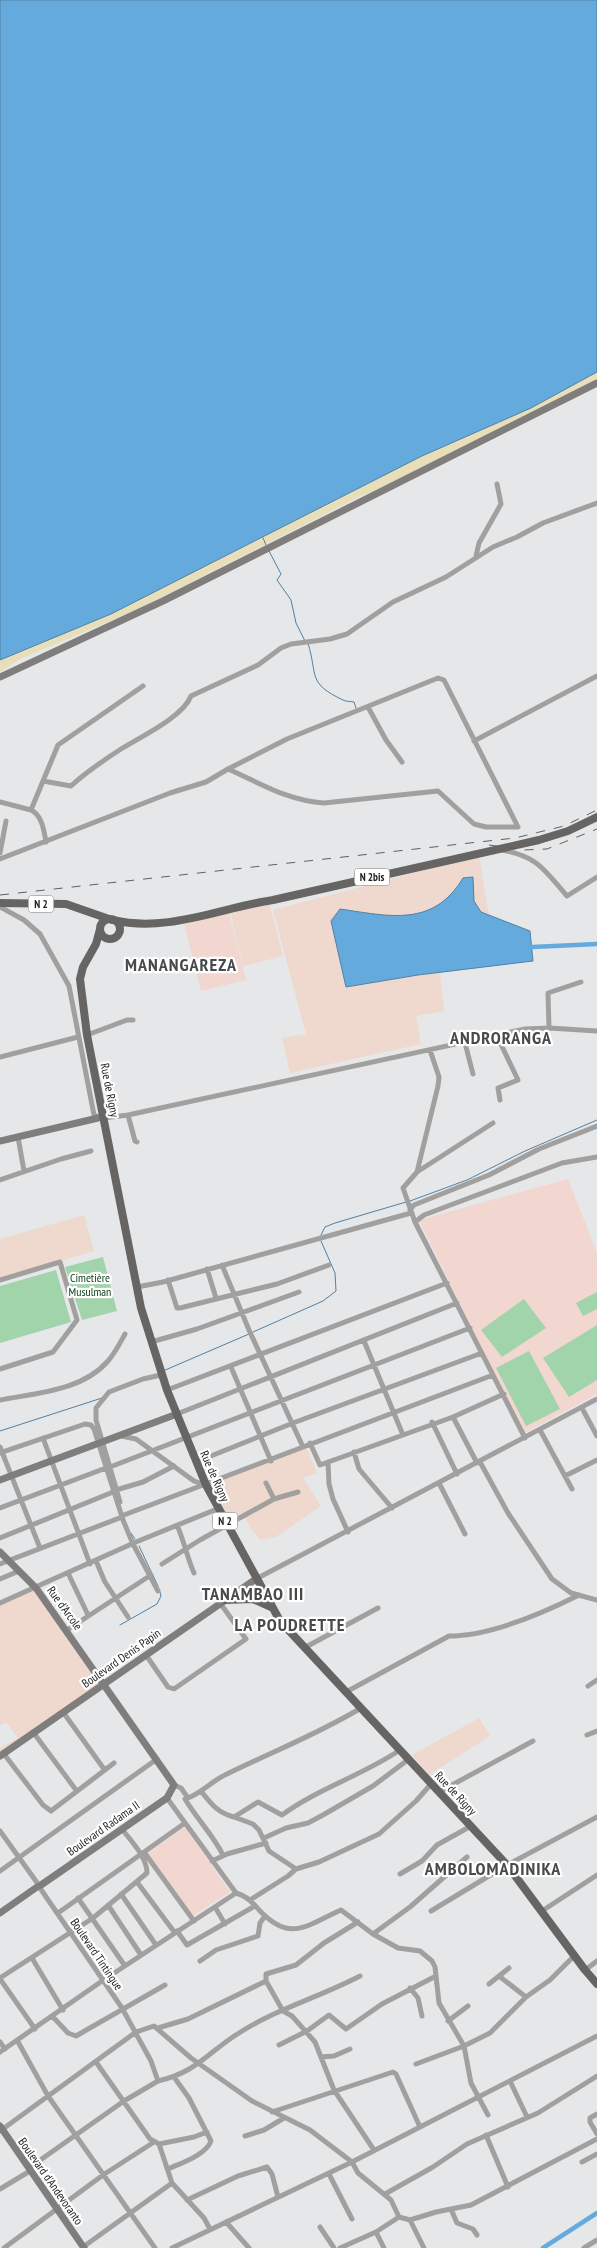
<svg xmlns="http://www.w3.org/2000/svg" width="597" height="2248" viewBox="0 0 597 2248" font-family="'PT Sans Narrow',sans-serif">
  <rect width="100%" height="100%" fill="#e6e7e9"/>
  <path fill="#efd8cd" d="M479,856l18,109 -57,7 4,39 -28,5 5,28 -131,29 -8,-35 24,-4 -33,-124z
    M269,902l14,54 -40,10 -13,-55z
    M84,1215l10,36 -94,28v-40z
    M306,1447l11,26 -14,5 18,28 -45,31 -15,3 -11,-12 -6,-12 -16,7 -20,-37 48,-22z
    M35,1590l67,95 -102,70v-7l18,-10 -12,-16 -6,3v-120z
    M479,1718l11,18 -61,39 -17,-20z"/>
  <path fill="#f1d7d0" d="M229,913l17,67 -45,11 -17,-68z
    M568,1179l29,74v141l-74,40 -104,-214z
    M185,1827l45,65 -39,25 -44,-63z"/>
  <path fill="#a1d4aa" d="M103,1257l14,54 -35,9 -17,-53z
    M56,1270l15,52 -71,21v-57z
    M597,1292v17l-14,7 -7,-13z
    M524,1299l22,29 -44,29 -21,-27z
    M597,1325v55l-28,17 -26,-39z
    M529,1351l31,58 -34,17 -30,-58z"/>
  <path fill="#e8deb9" d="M597,372v13l-15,10 -187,90 -32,10 -227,115 -116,49 -20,13v-12l111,-46 311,-158 109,-48z"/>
  <path fill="#65aadd" stroke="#5080a4" d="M0,0h597v372l-66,36 -109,48 -311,158 -111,46z
    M473,877l1,24 7,11 49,19 3,30 -115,14 -72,12 -15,-66 9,-12c49,7 93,19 123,-31z"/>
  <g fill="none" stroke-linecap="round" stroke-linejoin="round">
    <path stroke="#5080a4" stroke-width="1" d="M263,538l3,7
      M269,551l12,23 -4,6 14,20 5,23 9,18
      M308,643c10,33 -1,40 35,57 4,2 7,1 11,2l2,6
      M410,1201l57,-21 58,-29 72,-31
      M321,1235l4,-8 10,-4 71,-21
      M253,1332l70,-31 13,-10 -1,-18 -14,-32
      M163,1371l86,-37
      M0,1431l102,-33
      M131,1533l4,6
      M139,1546l19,40
      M120,1625l37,-21 4,-8 -1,-4"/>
    <path stroke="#65aadd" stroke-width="4.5" d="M532,947l65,-3
      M543,2248l54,-35"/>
    <path stroke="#a1a09f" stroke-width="5" d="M476,556l3,-13 22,-39 -4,-20
      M368,707l18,33 16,22
      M474,741l123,-65
      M43,781l15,-36 85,-59
      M0,802l31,8
      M46,842c-2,-11 -4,-27 -15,-32l12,-29 28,5c15,-14 33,-26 50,-37 19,-12 62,-32 70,-53l67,-31 23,-17 10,-4 39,-5 17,-5 46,-32 53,-25 47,-30 24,-10 26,-14 54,-20
      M502,850c37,7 42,20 65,46l30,-19
      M0,853l6,-32
      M0,859l170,-66 36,-11 22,-13 59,-30 151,-61 6,2 74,147h-32l-12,-3 -36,-33 -114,12c-36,-2 -64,-20 -96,-34
      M0,907l24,13 16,14 29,52 25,129 7,3
      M549,1028l-1,-35 33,-11
      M87,1035l40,-15h6
      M497,1036l21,44 -20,8 2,12
      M465,1043l8,31
      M430,1050l9,27 -1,9 -21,86 -14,16 12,34 110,216
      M0,1057l78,-20
      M128,1115l7,26 2,1
      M104,1118l24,-3 397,-86 24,-1 48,3
      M18,1137l6,34
      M417,1172l76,-49
      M0,1180l61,-21 30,-8
      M410,1210l4,-5 75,-30 50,-26 58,-23
      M415,1222l9,-7 138,-52 35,-6
      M222,1265l27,65 54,117
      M207,1269l9,29
      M0,1280l60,-18 17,58 -24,32 -53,17
      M168,1280l9,28h3l97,-24 52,-19
      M137,1287l26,-5 248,-69
      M364,1341l39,94
      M151,1342l46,-13 102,-37
      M231,1367l40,94
      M167,1390l280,-107
      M0,1400c36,-7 82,-9 108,-39 7,-8 12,-18 17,-27
      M582,1408l15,28
      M177,1414l280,-111
      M453,1417l24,46
      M432,1422l25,52
      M540,1430l32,59
      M121,1436l15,3 58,42 12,4
      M43,1438l47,126
      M310,1443l10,22 133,-48 51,-23
      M0,1447l40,101
      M354,1452l5,17 33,39
      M0,1453l85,-29 6,1 3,4 29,91 10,24 25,47
      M196,1462l97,-39 189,-70
      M328,1462l1,22 4,15 15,33
      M480,1462l28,51 44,66 19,14 26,7
      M110,1467l360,-139
      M565,1476l32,-16
      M266,1483l8,16
      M439,1483l26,51
      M116,1490l27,-8 31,-16
      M120,1502l-24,-82v-12l13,-16 34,-13 18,-4
      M0,1508l106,-40
      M124,1515l369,-140
      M177,1525c7,16 10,32 17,48
      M0,1538l113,-46
      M96,1561l9,21 23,35
      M0,1564l122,-47
      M162,1564l38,-24 74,-41 24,-7
      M68,1573l20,42
      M0,1579l19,-8
      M256,1579l341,-180
      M0,1603l136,-61 81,-33
      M67,1630l84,-55
      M304,1648l74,-40
      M146,1655l22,32 6,2 72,-50 -26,-36
      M588,1686l9,-6
      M346,1692l103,-56c42,0 92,-22 130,-41
      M63,1712l41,57
      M33,1732l43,58
      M587,1735l10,-4
      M4,1754l39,51 8,6 63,-48
      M174,1785l7,3 7,10c15,-6 25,-18 39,-24 45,-22 91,-40 134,-66
      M201,1791c10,13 17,22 33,26l24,-15 24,13c37,-27 81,-40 118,-65
      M439,1792l94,-51
      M167,1798l69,95c11,3 17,10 24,18 31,32 47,14 81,-1l32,24 25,14 22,3 12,10 3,6 4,36 25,43 7,37 17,32
      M188,1798l-3,1c12,20 28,36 38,56
      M234,1817l19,7 6,6 10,21 27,18
      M0,1831l38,53
      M264,1838l22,-10 22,-5 15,-8 50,-29 36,-27
      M144,1852l50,69
      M212,1861l15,-7 39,-11
      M0,1871l157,-112
      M400,1874l22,-13 15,-16 34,-19
      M137,1882l38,51
      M121,1894l35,51
      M78,1898l47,68
      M250,1900l38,-24 8,-7 23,-7 60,-28 37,-33 15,-17
      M108,1905l33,50
      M215,1907l10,17
      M431,1911l76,-46 90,-48
      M542,1911l55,-36
      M58,1913l127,-90
      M358,1922l-34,21 -28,22 -30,9v7l17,30 9,5 23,26 19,48 40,60
      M177,1931l10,14 68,-39
      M373,1934l37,-27 57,-50
      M32,1958l31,52
      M200,1961l16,-11 42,-14 2,-13 5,-7
      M585,1970l12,-9
      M499,1976l27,21
      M0,1978l93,-60 54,-45c0,-16 -16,-32 -25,-44
      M0,1979l35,50
      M489,1984l20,-16
      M410,1988l8,10 4,18
      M53,2017l15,16 8,3 89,-51
      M448,2021l20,-15
      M158,2028l30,-9 78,-38
      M17,2040l31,56 107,152
      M0,2042l5,7
      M279,2045l28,-14 22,-16 17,14 36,-25 54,-28
      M0,2052l102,-71 134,-88
      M321,2057l13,-1 16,-7
      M96,2062l54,77 9,5 13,39 32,35 6,11
      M416,2064l48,-18 26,-13 36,-36 24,-17 24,-24
      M158,2081c39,-9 49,-28 81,-48 37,-24 81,-36 121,-57
      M510,2081l17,36
      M272,2112l121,-40 3,2 24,53
      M597,2114l-7,4v4l7,12
      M0,2131l136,-99 18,-6 37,32 61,43 58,29 42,32 6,11 33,27 8,17
      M486,2135l22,52
      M245,2136l19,-6 20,-12
      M159,2144l35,-7 13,-5
      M582,2162l15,-8
      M29,2168l95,-67 34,-20 -7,-20 -29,-53 -82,-120
      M168,2169c13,-6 38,-14 43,-28l-22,-43 -15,-21
      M329,2174l23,45
      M0,2189l30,-18
      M385,2194l48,-27 34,-23 71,-31 59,-37
      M187,2200l51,-24 29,-9 5,7 6,23
      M451,2209l6,14 16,6 4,6
      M410,2220l14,28
      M226,2222l23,26
      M320,2227l14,21
      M376,2232l8,16
      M83,2247l89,-64
      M4,2248l99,-73 51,-33
      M172,2248l180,-86 245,-126
      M340,2248l36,-16 23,-15 11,3 26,-8 35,-7 126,-66
      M584,2248l13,-8"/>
    <path stroke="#7f7e7d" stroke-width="7" d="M0,677l163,-76 434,-218
      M0,1141l98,-23
      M0,1480l177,-66
      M0,1552l36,36 138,197 -7,13 -126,87
      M0,1756l256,-177
      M0,1913l37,-26
      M0,2126l84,122"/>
    <path stroke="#676564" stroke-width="8" d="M0,903l66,1 46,16
      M100 929a10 10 0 1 1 20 0a10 10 0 1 1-20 0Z
      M113,920c53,13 107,-12 160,-20l266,-60 29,-9 29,-14
      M100,929l-4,15 -13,23 -3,12 7,56 54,273 26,82 39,95 74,136 227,244 78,105 12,14
      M225,1600l28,-1 18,8"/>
    <path stroke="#5f6061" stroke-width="1" stroke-dasharray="9 9" stroke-linecap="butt" d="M489,845l34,5 24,-1 50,-20
      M0,895l515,-57 49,-12 33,-16"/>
  </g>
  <g text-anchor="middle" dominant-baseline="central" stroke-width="4.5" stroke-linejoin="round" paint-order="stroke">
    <g fill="#fff" stroke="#626262" stroke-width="1">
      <rect x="354.5" y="868.5" width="35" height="17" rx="4"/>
      <rect x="28.5" y="895.5" width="25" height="17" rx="4"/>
      <rect x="212.5" y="1512.5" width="25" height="17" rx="4"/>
    </g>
    <g font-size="11" font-weight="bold" fill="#1e1f1f">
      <text x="372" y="877">N 2bis</text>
      <text x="41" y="904">N 2</text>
      <text x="225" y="1521">N 2</text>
    </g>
    <g font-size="12" fill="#1e1f1f" stroke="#fff">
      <text transform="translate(110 1090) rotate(79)">Rue de Rigny</text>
      <text transform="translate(215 1476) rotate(66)">Rue de Rigny</text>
      <text transform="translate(65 1608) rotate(54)">Rue d'Arcole</text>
      <text transform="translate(121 1658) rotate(-35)">Boulevard Denis Papin</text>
      <text transform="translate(456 1793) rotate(47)">Rue de Rigny</text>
      <text transform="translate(103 1828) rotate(-35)">Boulevard Radama II</text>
      <text transform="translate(97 1954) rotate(56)">Boulevard Tintingue</text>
      <text transform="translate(51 2181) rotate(55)">Boulevard d'Andevoranto</text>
    </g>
    <g font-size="12" fill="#10411f" stroke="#fff">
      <text x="90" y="1277">Cimetière<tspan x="90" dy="14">Musulman</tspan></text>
    </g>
    <g font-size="18" font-weight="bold" letter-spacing="1" fill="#48494a" stroke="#fff">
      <text x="181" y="964">MANANGAREZA</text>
      <text x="501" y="1037">ANDRORANGA</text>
      <text x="253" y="1593">TANAMBAO III</text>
      <text x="290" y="1624">LA POUDRETTE</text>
      <text x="493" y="1868">AMBOLOMADINIKA</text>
    </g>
  </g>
</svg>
